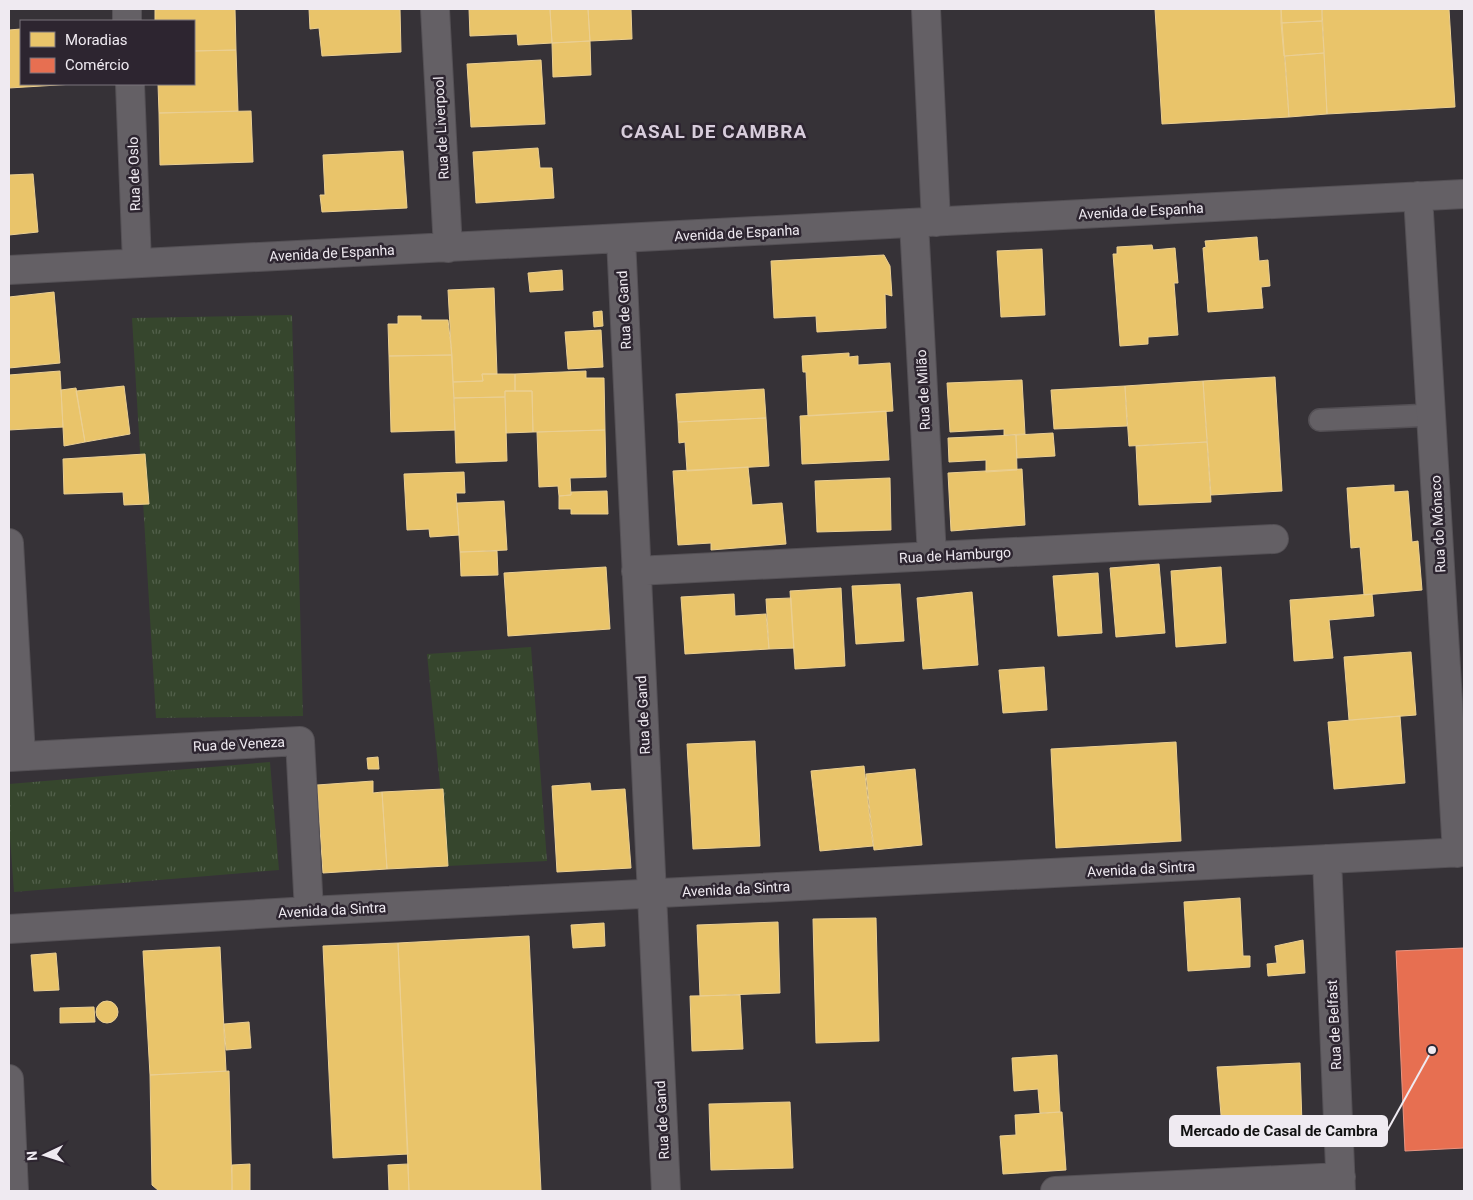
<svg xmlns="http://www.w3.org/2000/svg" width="1473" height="1200" viewBox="0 0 1473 1200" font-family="Roboto,sans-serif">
  <defs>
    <pattern id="grass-tufts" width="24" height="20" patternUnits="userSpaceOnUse" patternTransform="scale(1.25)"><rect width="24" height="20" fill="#36462d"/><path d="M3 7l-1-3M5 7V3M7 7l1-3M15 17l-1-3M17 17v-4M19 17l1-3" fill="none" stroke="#53614c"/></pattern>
  </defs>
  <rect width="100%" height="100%" fill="#363237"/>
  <path fill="url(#grass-tufts)" d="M292,315l11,401 -147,2 -24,-400z
    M531,647l16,214 -99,5 -21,-212z
    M270,762l9,108 -265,22 -5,-68v-40z"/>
  <path fill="#e9c46a" stroke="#ebcf92" d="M155,9h80l1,41 -42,1v-30h-39z
    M309,9h91l1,43 -79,4 -3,-28 -9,1z
    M469,9h81l2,34 -34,2 -1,-11 -47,2z
    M550,9h38l2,32 -38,2z
    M588,9h43l1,30 -42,2z
    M1155,9h126l8,108 -127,7z
    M1281,9h41v12l-41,2z
    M1322,9h127l6,98 -128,7z
    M1322,21l2,32 -40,3 -3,-33z
    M21,29v55h53l-65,4v-58z
    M590,41l1,34 -38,2 -1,-34z
    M236,50l2,61 -79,2 -1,-29h36v-33z
    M1324,53l3,61 -38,3 -4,-61z
    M541,60l4,64 -74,3 -4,-63z
    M251,111l2,51 -93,3 -1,-52z
    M538,148l2,20h12l2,30 -78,5 -3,-51z
    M403,151l4,57 -85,4 -2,-17h5l-2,-40z
    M33,174l5,58 -29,3v-60z
    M1257,237l2,24 9,-1 2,26 -9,1 2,21 -55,4 -5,-64 3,-1 -1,-6z
    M1152,245l1,5 22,-2 3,35h-4l4,52 -30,2v7l-28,2 -7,-92h4v-7z
    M1042,249l3,66 -44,2 -4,-66z
    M884,255l6,11 2,30 -7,-2 1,34 -69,4 -1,-16 -42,2 -3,-57z
    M562,270l1,20 -33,2 -2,-19z
    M494,288l3,86h-15l1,7 -30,1 -5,-92z
    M54,292l6,71 -51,5v-71z
    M602,311l1,15 -9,1 -1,-15z
    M398,316h23v4h27l4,35 -63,1 -1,-32h10z
    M601,330l2,37 -35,2 -3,-37z
    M849,353v4l9,-1v9l32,-2 3,48 -85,5 -2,-44h-3l-1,-16z
    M452,355l3,75 -64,2 -2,-76z
    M60,371l3,56 -54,3v-55z
    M586,371v7h18l1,52 -72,2 -1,-41h-17v-17z
    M482,374h33v17h-10v6l-51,1 -1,-16 30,-1z
    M1275,377l7,114 -71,4 -8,-114z
    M1022,380l3,54 -21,1v-6l-54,3 -3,-49z
    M1203,381l4,61 -78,4 -4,-60z
    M124,386l6,48 -45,8 -9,-51z
    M1125,386l2,40 -73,3 -3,-39z
    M76,388l9,54 -21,4 -3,-56z
    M764,389l2,29 -88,4 -2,-28z
    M505,391h27l1,41 -27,1z
    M505,397l2,64 -51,2 -2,-65z
    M886,411l3,49 -87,4 -2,-48z
    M766,418l3,48 -82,5 -2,-29 -6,1 -1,-21z
    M605,430l1,47 -36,1 1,17 -12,1 -1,-10 -19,1 -2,-55z
    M1053,433l2,23 -38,2 -1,-23z
    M1016,435l1,35 -31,2v-12l-37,2 -1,-24z
    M1207,442l4,60 -72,3 -3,-59z
    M145,454l4,50 -25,1 -1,-13 -59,2 -1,-35z
    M748,467l4,38 30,-2 4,41 -75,6v-7l-33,2 -5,-74z
    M1022,469l3,56 -74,6 -3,-58z
    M464,472l1,21h-9l3,42 -29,2 -1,-8 -22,1 -3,-56z
    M890,478l1,52 -74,2 -2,-51z
    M1394,485v7l14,-1 4,51 6,-1 4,49 -58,5 -4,-48 -9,1 -4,-60z
    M607,491l1,23h-37v-5h-12v-13l12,-1v-3z
    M504,501l3,49 -47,2 -3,-49z
    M497,551l1,24 -37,1 -1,-24z
    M1159,564l6,69 -49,4 -6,-69z
    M606,567l4,62 -102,7 -4,-63z
    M1221,567l5,76 -50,4 -5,-76z
    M1098,573l4,60 -44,3 -5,-60z
    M900,584l4,57 -48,3 -4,-58z
    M841,588l4,78 -50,3 -5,-78z
    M972,592l6,73 -55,4 -6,-71z
    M734,594l1,22 31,-2 3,35 -84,5 -4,-57z
    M1372,594l2,22 -45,4 4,38 -39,3 -4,-61z
    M791,598l3,50 -25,1 -3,-50z
    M1411,652l5,63 -67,5 -5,-63z
    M1044,667l3,43 -44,3 -4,-43z
    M1400,716l5,67 -71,6 -6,-67z
    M755,741l5,105 -67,3 -6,-105z
    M1176,742l5,99 -125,7 -5,-99z
    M378,757l1,12h-11l-1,-11z
    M864,766l9,80 -53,5 -9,-80z
    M915,769l7,76 -48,5 -8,-76z
    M373,781v12l9,-1 5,77 -64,4 -6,-88z
    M590,783l1,8 34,-2 6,79 -74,4 -5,-86z
    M443,789l5,77 -61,3 -5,-77z
    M1240,898l3,58h7v11l-62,4 -4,-69z
    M876,918l3,123 -63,2 -3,-124z
    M778,922l2,71 -80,3 -3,-71z
    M604,923l1,23 -32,2 -2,-23z
    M529,936l12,255h-132l-11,-248z
    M1303,940l2,33 -37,3 -1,-12 10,-1 -2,-17z
    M398,943l10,211 -75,4 -10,-212z
    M220,947l6,124 -76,4 -7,-124z
    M56,953l3,37 -25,1 -3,-36z
    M740,995l3,54 -51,2 -2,-55z
    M96 1012a11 11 0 1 1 22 0a11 11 0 1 1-22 0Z
    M94,1007l1,15 -35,1v-15z
    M249,1022l2,26 -25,2 -2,-26z
    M1057,1055l3,57 -20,1 -2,-24 -24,2 -2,-33z
    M1300,1063l2,61 -80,3 -5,-60z
    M229,1071l3,120h-73l-7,-6 -2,-110z
    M790,1102l3,66 -82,2 -2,-66z
    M1062,1112l4,58 -63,4 -3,-38 16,-1 -1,-20z
    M250,1164v27h-18v-26z
    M408,1164l1,27h-20l-1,-26z"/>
  <path fill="#e76f51" stroke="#e99481" d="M1464,948v200l-59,3 -9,-200z"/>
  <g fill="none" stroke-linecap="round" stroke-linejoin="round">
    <defs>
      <path id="service" d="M1320,420l112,-5"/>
      <path id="minor" d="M127,9v12
        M435,9l13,239
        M926,9l10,213
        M130,84l7,179
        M1418,196l39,657
        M914,223l18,333
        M621,239l45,952
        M9,270l1455,-76
        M9,543l12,213
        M636,571l638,-32
        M9,757l291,-16 9,170
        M1327,859l14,332
        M9,929l300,-18 1155,-59
        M9,1079l5,112
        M1055,1191l286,-14"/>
    </defs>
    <use href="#service" stroke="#545055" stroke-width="24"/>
    <use href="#minor" stroke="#545055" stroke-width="30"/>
    <use href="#service" stroke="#646065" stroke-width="21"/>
    <use href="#minor" stroke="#646065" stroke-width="28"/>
  </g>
  <g text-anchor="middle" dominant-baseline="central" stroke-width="5" stroke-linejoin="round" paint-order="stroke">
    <g font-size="14" fill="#efeaf1" stroke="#2d2530">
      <text transform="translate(441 128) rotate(-93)">Rua de Liverpool</text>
      <text transform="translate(134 174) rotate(-92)">Rua de Oslo</text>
      <text transform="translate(1141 211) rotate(-3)">Avenida de Espanha</text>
      <text transform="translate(737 233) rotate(-3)">Avenida de Espanha</text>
      <text transform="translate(332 253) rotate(-3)">Avenida de Espanha</text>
      <text transform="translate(624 310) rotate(-93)">Rua de Gand</text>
      <text transform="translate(923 390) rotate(-93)">Rua de Milão</text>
      <text transform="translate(1438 524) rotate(-93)">Rua do Mónaco</text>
      <text transform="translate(955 555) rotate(-3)">Rua de Hamburgo</text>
      <text transform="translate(643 715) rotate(-93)">Rua de Gand</text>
      <text transform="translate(239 744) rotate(-3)">Rua de Veneza</text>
      <text transform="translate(1141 869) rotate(-3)">Avenida da Sintra</text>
      <text transform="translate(736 889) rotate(-3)">Avenida da Sintra</text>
      <text transform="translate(332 910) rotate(-3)">Avenida da Sintra</text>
      <text transform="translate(1334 1025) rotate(-93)">Rua de Belfast</text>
      <text transform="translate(662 1120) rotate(-93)">Rua de Gand</text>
    </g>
    <g font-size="19" font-weight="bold" letter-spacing="1" fill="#d7ccdb" stroke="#2d2530">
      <text x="714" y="131">CASAL DE CAMBRA</text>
    </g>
  </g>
  <path fill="none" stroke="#efeaf1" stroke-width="2" d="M1432 1050L1387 1131"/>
  <circle fill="#efeaf1" stroke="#2d2530" stroke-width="2" cx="1432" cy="1050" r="5"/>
  <rect fill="#efeaf1" stroke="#efeaf1" stroke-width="2" x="1170" y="1116" width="217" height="30" rx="5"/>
  <g font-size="15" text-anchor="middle" font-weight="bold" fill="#111">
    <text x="1279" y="1136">Mercado de Casal de Cambra</text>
  </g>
  <rect width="1473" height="1200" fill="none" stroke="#efeaf1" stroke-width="20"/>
  <rect x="20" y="20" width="175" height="65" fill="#2d2530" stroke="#7b747d"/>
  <rect x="30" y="32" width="25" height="15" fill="#e9c46a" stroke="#7b747d"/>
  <text x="65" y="45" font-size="15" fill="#efeaf1">Moradias</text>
  <rect x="30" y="58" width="25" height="15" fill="#e76f51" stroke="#7b747d"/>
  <text x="65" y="70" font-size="15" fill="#efeaf1">Comércio</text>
  <g transform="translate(45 1155) rotate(266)" stroke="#2d2530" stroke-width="4" paint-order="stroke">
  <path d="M0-4L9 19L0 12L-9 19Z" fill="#efeaf1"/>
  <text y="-8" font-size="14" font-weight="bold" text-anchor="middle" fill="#efeaf1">N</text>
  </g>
</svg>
